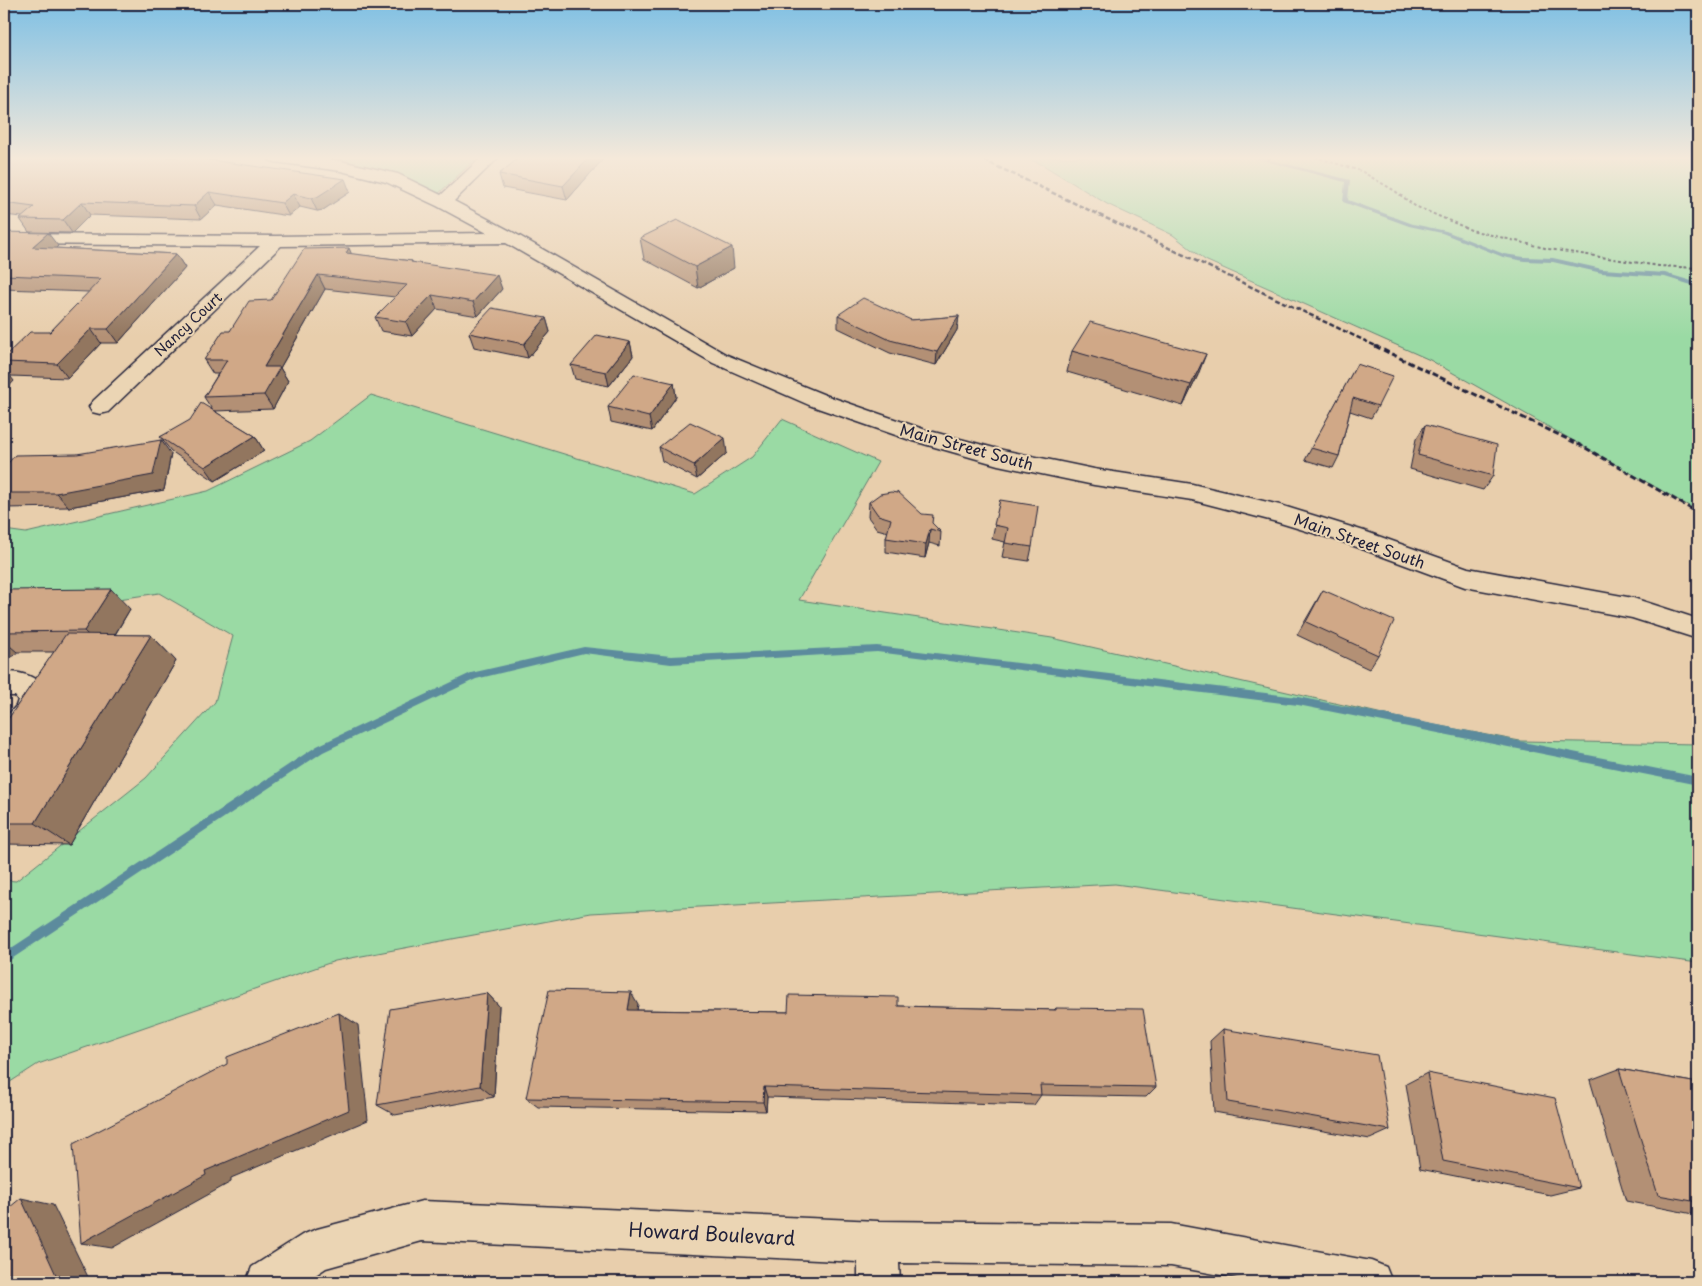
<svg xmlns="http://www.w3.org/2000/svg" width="1702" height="1286" viewBox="0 0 1702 1286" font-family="'Playpen Sans',sans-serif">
  <rect width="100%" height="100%" fill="#e8ceac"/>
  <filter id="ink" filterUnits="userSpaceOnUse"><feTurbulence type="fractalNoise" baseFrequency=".02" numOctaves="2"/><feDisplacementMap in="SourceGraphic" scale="10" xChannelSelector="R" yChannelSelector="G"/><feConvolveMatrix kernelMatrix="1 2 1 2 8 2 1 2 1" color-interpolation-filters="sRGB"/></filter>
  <g filter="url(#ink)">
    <path fill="#9adaa4" stroke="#5e7e70" d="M317,157h161l-39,36 -42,-19z
      M1024,157h674v354l-268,-151 -225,-100 -32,-25 -66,-31 -64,-39z
      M371,395l324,99 57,-37 30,-38 96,43 -79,138 253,38 361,83 107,20 178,3v219l-583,-79 -524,29 -256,48 -297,103 -34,22v-206l12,1 130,-103 69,-76 18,-66 -74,-43 -155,23v-86l22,3 182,-42 102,-50z"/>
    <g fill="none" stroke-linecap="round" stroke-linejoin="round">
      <path fill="#5c8b9d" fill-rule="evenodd" d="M1250,157h9l91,23 -2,20 65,24 33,7 58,23 20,3 29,1 49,11 63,4 33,10v4l-33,-10 -63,-4 -49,-11 -29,-1 -21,-4 -61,-24 -33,-7 -66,-24 2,-20z
        M877,646l421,51 400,80v8l-400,-80 -421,-53 -206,12 -87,-11 -108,26 -153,73 -319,212v-11l313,-207 154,-73 113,-26 87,9z"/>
      <defs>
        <path id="minor" d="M267,157h43l31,4 57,13 43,21 41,-38h17l-45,44 62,33 211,121 98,40 101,35 72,19 96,20 98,15 88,21 84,26 104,37 165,30 65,21v20l-66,-21 -167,-31 -119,-44 -69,-21 -85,-22 -98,-15 -96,-20 -88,-25 -101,-35 -96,-42 -207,-120 -225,3 -173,166 -8,2 -8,-2 -3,-5 3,-5 168,-156 -256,-2v-10l272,2 211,-3 -50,-27 -51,-24 -45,-11 -66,-9 -6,-2z
          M4,672c65,-1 45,60 0,76v-29l12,-13 2,-6 -3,-4h-11z
          M422,1201l456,20 293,3 200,37 15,6 6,15h-133l-88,-16 -272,-3 1,19h-42v-20l-436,-21 -96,27 -21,14h-59l6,-15 50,-32 15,-6z"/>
      </defs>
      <use href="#minor" stroke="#22223b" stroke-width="3"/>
      <path stroke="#22223b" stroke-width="2" stroke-dasharray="3 2.5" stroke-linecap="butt" d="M1315,157l46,14 34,20 20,15 56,24 78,19 110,17 39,2
        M1268,159l4,-2"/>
      <use href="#minor" fill="#ebd5b4" fill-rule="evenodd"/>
      <path stroke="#22223b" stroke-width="2.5" stroke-dasharray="5 2.5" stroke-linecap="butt" d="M977,157l401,190"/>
      <path stroke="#22223b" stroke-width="3" stroke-dasharray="6 3" stroke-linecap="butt" d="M1375,346l209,101 114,66"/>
    </g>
    <path fill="#b39074" stroke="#22223b" d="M4,157l346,35 -27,18 -6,1 -17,-4 -11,9 -72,-11 -16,14 -111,-4 -18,18 -43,-1 -9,-13 2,-2 -18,-2z
      M605,157l-38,43 -64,-12 -4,-14z
      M4,232l54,14 -2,2 120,6 9,14 -67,75h-17l-33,35 -57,-2 -7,-8v-11l46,-25 39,-40 -85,-3z
      M640,238l94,30 -36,20 -54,-29z
      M351,254l61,7v1l90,27 -24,27 -41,-7 -25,27 -31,-5 -6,-14 20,-20 -70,-8 -45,79 8,13 -15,28 -59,2 41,25 9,15 -49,30 -44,-30 -11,-14 53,-26 -9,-14 14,-23h-5l-9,-14 26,-29 41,-31z
      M838,315l73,5 48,-4 -2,14 -21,35 -46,-12 -52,-25z
      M546,318l4,14 -22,26 -54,-11 -5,-14z
      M630,342l3,14 -24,30 -34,-7 -4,-14z
      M1072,351l126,24 -15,31 -116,-34z
      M1357,364l21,42 -7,12 -21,-7 -11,45 -6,12 -28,-8z
      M674,383l2,14 -24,34 -41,-9 -3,-15z
      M1425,425l68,51 -10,14 -73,-21 6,-30z
      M659,447l68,6 -30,26 -35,-18z
      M171,454l-7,36 -95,17 -65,1v-40z
      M1000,500l32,47 -3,14 -27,-4 3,-15 -13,-3z
      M869,502l72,30 -1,14 -11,-3 -4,15 -39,-6v-14l2,-6 -11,-3 -9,-12z
      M4,590l126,19 -15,26h36l25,26 -107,184 -65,-1v-119l50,-73h-37l-3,4 -10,1z
      M1323,590l55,65 -9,14 -72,-34z
      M487,993l12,13 -5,91 -99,18 -18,-10z
      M638,1004l-1,6 151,2 110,-6 156,4 2,-2 100,79 -10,10 -105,-2 -7,10 -267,-8 -1,14 -228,-4 -12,-9z
      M1223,1029l167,101 -20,9 -156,-27 -4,-71z
      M1619,1069l79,14v132l-72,-14 -36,-121z
      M1427,1073l152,115 -29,7 -130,-26 -14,-85z"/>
    <path fill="#92765e" stroke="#22223b" d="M590,157h15l-38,43 -4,-14z
      M345,179l5,13 -27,18 -6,1 -6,-13z
      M209,192l8,13 -16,14 -7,-13z
      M293,194l7,13 -11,9 -7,-13z
      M82,202l8,13 -18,18 -9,-13z
      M48,233l10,13 -16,15 -10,-14z
      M732,247l2,21 -36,20 -3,-21z
      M349,248l6,14 -9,-9z
      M176,254l9,14 -67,75 -10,-14z
      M318,275l7,14 -45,79 8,13 -15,28 -9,-14v-28z
      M497,275l5,14 -24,27 -5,-14z
      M432,295l5,14 -25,27 -6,-14z
      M959,316l-2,14 -21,35 1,-13z
      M546,318l4,14 -22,26 -4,-14z
      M91,329l10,14 -33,35 -11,-14z
      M630,342l3,14 -24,30 -3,-14z
      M1206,354l-8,21 -15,31 8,-21z
      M4,368l10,13 -10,11z
      M674,383l2,14 -24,34 -3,-14z
      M255,436l9,15 -49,30 -10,-14z
      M725,438l2,15 -30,26 -3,-14z
      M161,440l10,14 -7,36 -95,17 -13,-14z
      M930,529l-1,14 -4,15 1,-14z
      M111,589l19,20 -25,42 -21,-20z
      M151,635l25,26 -107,184 -34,-22z
      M4,641l13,11 -3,4 -10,-9z
      M631,992l7,12 -3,18 -7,-12z
      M487,993l12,13 -5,91 -14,-11z
      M339,1013l19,12 10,95 -137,58v4l-119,66 -31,-5 124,-72z
      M764,1087l3,10 -1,14 -3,-9z
      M21,1198l32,7 37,76 -2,1h-37z"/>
    <path fill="#d0a887" stroke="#22223b" d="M4,157h185l156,22 -28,18 -6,1 -18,-4 -11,9 -73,-11 -15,14 -112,-4 -19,18 -43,-1 14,-12 -30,-4z
      M520,157h70l-27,29 -64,-12z
      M677,220l55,27 -37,20 -55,-29z
      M4,232l44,1 -16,14 144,7 -68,75h-17l-34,35 -53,-2v-5l26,-25h20l51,-53 -97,-4z
      M349,248l-3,5 66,8 -1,1 86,13 -24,27 -41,-7 -26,27 -31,-5 32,-32 -89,-10 -54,92h16l-16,28 -60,2 23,-37h-23l19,-29h7l19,-30 22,-1 33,-51z
      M863,298l48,22 48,-4 -22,36 -47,-12 -52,-25z
      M492,308l54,10 -22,26 -55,-11z
      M1090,322l116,32 -15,31 -119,-34z
      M597,335l33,7 -24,30 -35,-7z
      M1357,364l36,12 -15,30 -25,-8 -14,58 -28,-8z
      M634,374l40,9 -25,34 -41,-10z
      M201,403l54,33 -50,31 -45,-30 30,-17z
      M690,422l35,16 -31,27 -35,-18z
      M1425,425l72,20 -4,31 -75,-21z
      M161,440l-8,35 -97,18h-52v-25l11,-13 62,-1z
      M897,491l25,23 11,1 -1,8 9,9 -11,-3 -4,15 -40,-6 5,-19 -13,-4 -9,-13 11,-8 11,-2 6,1z
      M1000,500l38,6 -6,41 -27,-4 3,-15 -14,-3z
      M111,589l-27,42 -80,1v-42z
      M1323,590l71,31 -16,34 -72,-33z
      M66,634l85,1 -116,188h-31v-98z
      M549,990l82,2 -3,18 160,2 1,-17 109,2v9l158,4v-2l87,1 13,78 -116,-2 1,10 -277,-8 -1,15 -237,-4z
      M487,993l-7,93 -103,19 13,-96z
      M339,1013l10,97 -144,61 1,4 -125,68 -8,-99 154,-80v-7z
      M1223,1029l154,26 13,75 -162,-28z
      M1619,1069l79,14v119l-40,-7z
      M1427,1073l128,25 24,90 -136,-27z
      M21,1198l36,79 -6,5h-47v-70z"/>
  </g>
  <linearGradient id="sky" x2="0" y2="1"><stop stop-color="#7fc0e4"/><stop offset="0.47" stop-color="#f5e9da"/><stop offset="1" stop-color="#f5e9da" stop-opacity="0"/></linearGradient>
  <rect width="1702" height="337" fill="url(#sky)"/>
  <g text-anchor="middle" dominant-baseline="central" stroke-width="4" stroke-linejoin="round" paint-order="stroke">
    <g font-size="14" fill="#22223b" stroke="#ebd5b4">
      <text transform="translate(188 324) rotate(-43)">Nancy Court</text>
    </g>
    <g font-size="16" fill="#22223b" stroke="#ebd5b4">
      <text transform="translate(967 446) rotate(15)">Main Street South</text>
      <text transform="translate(1360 540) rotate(19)">Main Street South</text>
    </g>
    <g font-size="19" fill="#22223b" stroke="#ebd5b4">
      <text transform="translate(712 1233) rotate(3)">Howard Boulevard</text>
    </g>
  </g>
  <rect width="1702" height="1286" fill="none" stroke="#ebd5b4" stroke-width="20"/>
  <rect x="10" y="10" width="1682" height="1266" fill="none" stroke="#22223b" stroke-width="2" filter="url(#ink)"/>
</svg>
